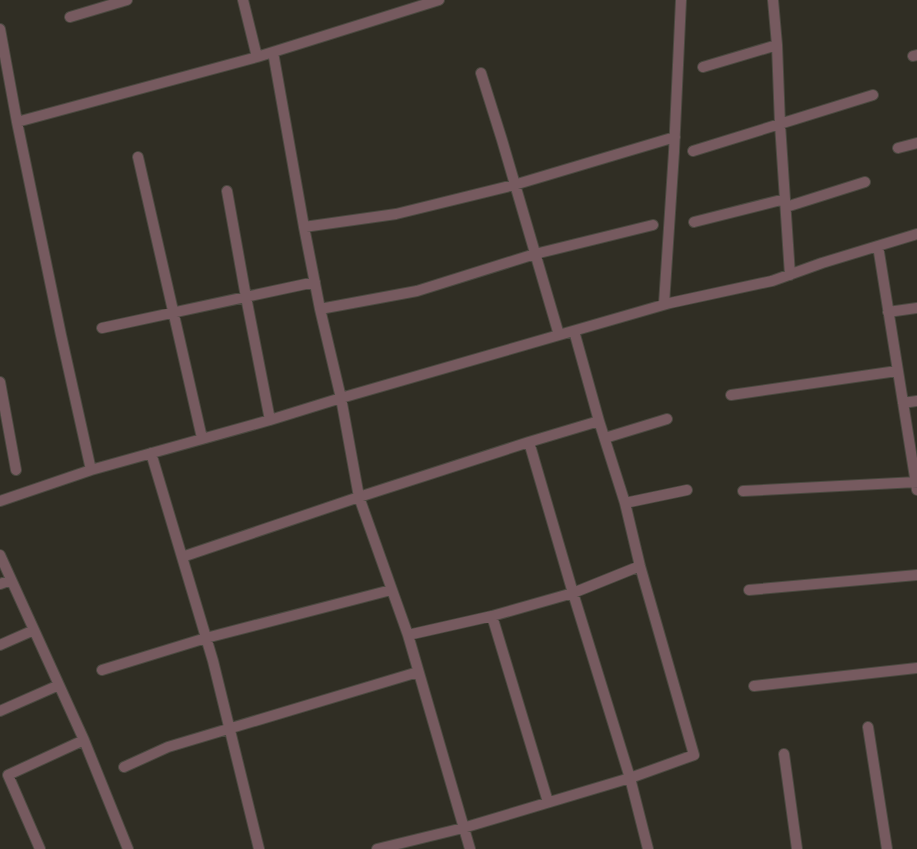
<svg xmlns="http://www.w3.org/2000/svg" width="917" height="849" viewBox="0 0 917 849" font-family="'Roboto Serif',serif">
  <rect width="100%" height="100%" fill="#302e24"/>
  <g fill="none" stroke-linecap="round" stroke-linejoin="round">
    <defs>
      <path id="street" d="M243,0l14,57
        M773,0l4,45 3,79 10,151
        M70,17l57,-17
        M0,29l17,93 44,213 30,135
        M273,52l31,175 92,-13 118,-29 161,-48
        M913,56l4,-1
        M703,67l74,-22
        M481,73l21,67 57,195
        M17,122l240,-65 182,-57
        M898,148l19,-5
        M693,151l180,-56
        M138,157l64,281
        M227,191l19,106 24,123
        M786,207l79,-25
        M694,222l91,-23
        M304,227l16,82 21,89 18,99 49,138 62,214
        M878,246l39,244
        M664,304l10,-152 7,-152
        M320,309l97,-18 118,-37 118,-29
        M888,312l29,-4
        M102,328l213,-46
        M0,382l16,88
        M731,395l166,-24
        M903,403l14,-2
        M605,438l62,-19
        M529,442l70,-21
        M151,453l62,208 46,188
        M743,491l174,-9
        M0,501l91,-31 179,-50 71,-22 329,-95 102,-22 50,-18 95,-29
        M625,503l62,-13
        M0,555l84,185 44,109
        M182,557l177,-60 170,-55 44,151 57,185 64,-23 -54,-189 -15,-63 -26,-82 -25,-90
        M0,584l11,-4
        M749,590l168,-15
        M492,616l56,186
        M408,635l84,-19 81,-23 67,-27
        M0,645l34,-15
        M102,670l104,-32 185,-48
        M754,686l163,-18
        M0,711l59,-26
        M868,727l19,122
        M784,754l13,95
        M124,767l44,-20 250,-75
        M40,849l-32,-74 76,-35
        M377,849l86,-21 167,-50 18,71"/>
    </defs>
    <use href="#street" stroke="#4b4940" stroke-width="12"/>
    <use href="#street" stroke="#765a5f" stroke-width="10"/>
  </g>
</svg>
